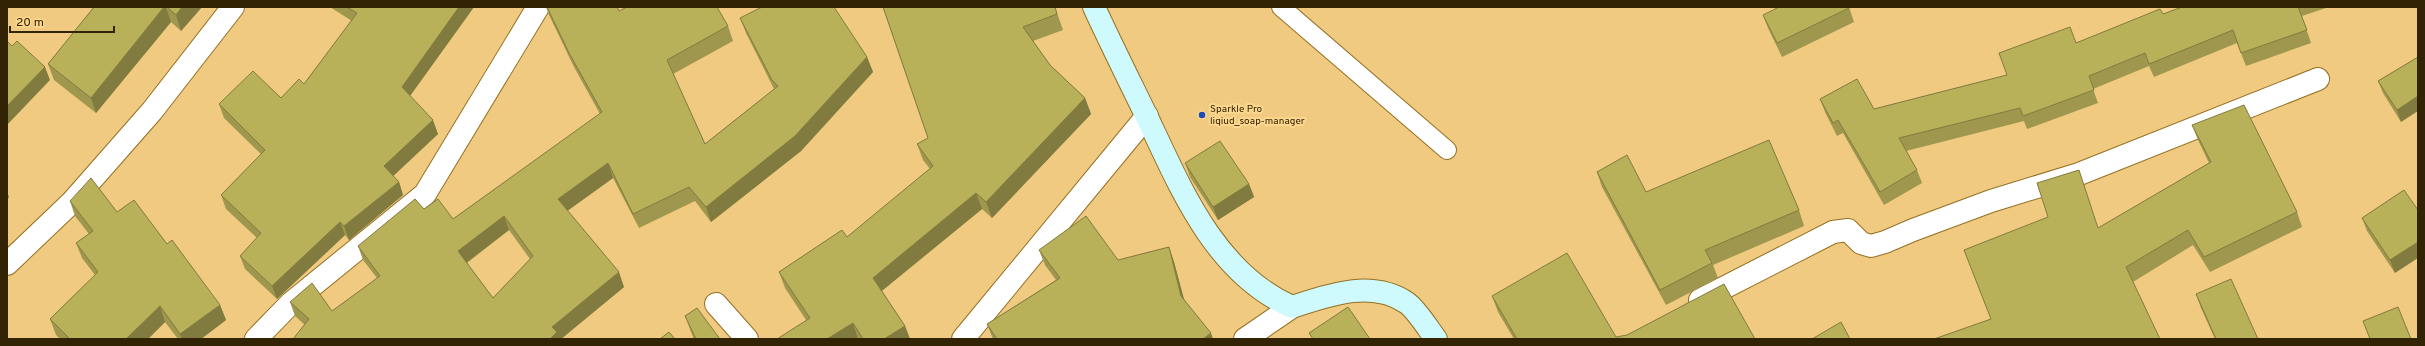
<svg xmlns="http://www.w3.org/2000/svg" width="2425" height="346" viewBox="0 0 2425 346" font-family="Overpass,sans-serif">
  <rect width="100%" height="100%" fill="#f0ca80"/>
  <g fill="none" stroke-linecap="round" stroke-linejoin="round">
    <defs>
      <path id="lane" d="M1281,7l166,143"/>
      <path id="street" d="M7,264l65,-62 80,-91 81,-104
        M1700,300l133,-68 15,-2 13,13 10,3 14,-4 28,-12 78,-29 88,-27 239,-95
        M716,304l31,35
        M256,339l35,-36 134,-109 113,-187
        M963,339l184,-223
        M1245,339l47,-32"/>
      <path id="secondary" d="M1094,7c17,37 35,73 53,110 34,72 68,156 145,190 37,-12 80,-28 115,-4 9,6 22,27 29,36"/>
    </defs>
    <use href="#lane" stroke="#937023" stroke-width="20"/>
    <use href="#street" stroke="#937023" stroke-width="24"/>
    <use href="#secondary" stroke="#937023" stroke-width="24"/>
    <use href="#lane" stroke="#fff" stroke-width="18"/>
    <use href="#street" stroke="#fff" stroke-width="22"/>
    <use href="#secondary" stroke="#cffafd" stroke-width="22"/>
  </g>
  <path fill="#9f974d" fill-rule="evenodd" d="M94,7h108l-21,24 -10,-9 -75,91 -42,-33 -6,-16z
    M330,7h144l-64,89 28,38 -45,42 6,6 4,13 -54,45 -4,-5 -68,64 -32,-30 -5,-13 17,-18 -31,-29 -5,-14 40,-41 -37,-36 -5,-14 62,-6 23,-14 48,-63z
    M546,7h71l2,4 109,15 5,15 -60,33 32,70 69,-55 -28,-56 -6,-15 127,39 6,15 -72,79 -90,71 -16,-21 -56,27 -26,-50 -46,33 57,76 -63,52h-268l12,-14 -10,-9 -5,-14 42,9 45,-33 -14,-18 -5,-14 66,-37 29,10 147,-105 -26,-47 -25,-52zM509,230l21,29 -37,39 -26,-35z
    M883,7h172l8,23 -30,11 17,24 35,33 6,16 -99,104 -10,-9 -100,82 23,35 5,13h-51l-53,-19 -21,-32 -6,-16 68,-35 83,-68 -7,-9 -6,-16 11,-6z
    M1849,7l5,15 -72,35 -14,-29 -5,-13z
    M2182,7h147l-27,9 9,27 -65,23 -9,-23 -83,34 -5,-11 -56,23 5,14 -71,26 -3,-8 -118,30 11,19 5,13 -38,22 -41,-72 -6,3 -12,-24 -5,-13 54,10 133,-34 69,-32 87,-29z
    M2418,57l-17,65 -18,-29 -5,-12z
    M2192,125l105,87 5,15 -92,45 -17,-27 -60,37 -142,37 -27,-69 135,-22 110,-65 -11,-23z
    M1185,163l64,21 5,13 -36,23 -28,-43z
    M1597,172l49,20 153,18 5,16 -91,39 5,13 -52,27 -64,-118z
    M70,201l47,11 50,32 53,61 6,15 -25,19h-23l-13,-17 -17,17h-88l-4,-4 -6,-16 45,-44 -13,-17 -6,-15 13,-9 -14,-18z
    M2418,210l-23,63 -28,-42 -5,-13z
    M1169,247l5,15 10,37 29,40h-220l-6,-15 69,-44 -11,-15 -6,-15 79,10z
    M2196,294l62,45h-43l-14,-31z
    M1492,296l124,41 139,2h-241l-16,-27z
    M685,316l35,23h-26l-3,-7z"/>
  <path fill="#827b3f" d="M164,7h2l5,15 -75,91 -5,-15z
    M182,7h20l-21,24 -5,-16z
    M459,7h15l-67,93 -5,-13z
    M867,57l6,15 -72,79 -90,71 -5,-15z
    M45,67l5,13 -43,45v-19z
    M2418,96v15l-17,11 -4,-12z
    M1085,98l6,16 -99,104 -6,-16z
    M433,120l5,14 -49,46 -5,-14z
    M608,163l5,15 -50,36 -5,-15z
    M399,182l4,13 -54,45 -5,-14z
    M1249,184l5,13 -36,23 -5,-13z
    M7,192l2,5 -2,3z
    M976,193l6,16 -103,84 -6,-15z
    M504,216l5,14 -46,35 -5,-14z
    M340,222l5,13 -68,64 -5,-13z
    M2418,242v16l-23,15 -5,-13z
    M1169,247l5,15 13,49 -6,-15z
    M619,272l5,15 -63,52h-11l2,-12z
    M220,305l6,15 -25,19h-19l-2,-5z
    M160,306l5,16 -17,17h-22z
    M853,323l5,16h-31z
    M905,326l5,13h-26z
    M1211,333l2,6h-10z"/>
  <path fill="#b9b05a" stroke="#827b3f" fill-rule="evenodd" d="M94,7h70l-73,91 -43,-34z
    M167,7h15l-6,8z
    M347,7h112l-57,80 31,33 -49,46 15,16 -55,44 -4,-4 -68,64 -32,-30 21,-23 -40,-38 44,-45 -46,-46 34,-33 28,27 18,-19 5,5 53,-71z
    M547,7h70l2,4 8,-4h90l11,19 -61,34 38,84 73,-58 -6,-6 -32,-62 22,-11h72l33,50 -72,79 -89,71 -17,-20 -56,27 -25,-51 -50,36 61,73 -67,55 5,5 -7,7h-257l16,-20 -19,-17 22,-19 20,28 48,-35 -22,-30 57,-47 9,10 14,-10 15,20 149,-107 -33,-59zM504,216l29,40 -40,42 -35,-47z
    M883,7h172l2,7 -34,13 27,38 35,33 -99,104 -10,-9 -103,85 32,48 -21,13h-21l-10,-16 -26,16h-50l33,-21 -31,-46 63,-42 5,7 86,-71 -16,-22 11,-6z
    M1779,7h70v1l-72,35 -14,-28z
    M2182,7h116l9,23 -66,23 -8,-23 -84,34 -4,-11 -56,23 5,14 -71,26 -3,-8 -121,30 18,32 -37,22 -42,-72 -5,3 -13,-24 37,-20 17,30 133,-34 -8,-22 71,-26 6,16 84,-34 3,5z
    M7,41l5,5 5,-5 28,26 -38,39z
    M2418,57v39l-21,14 -19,-29z
    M2244,105l53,107 -93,45 -16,-27 -62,37 34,72h-226l57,-20 -27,-69 84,-33 -11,-34 42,-13 19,58 113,-66 -19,-37z
    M1769,140l30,70 -94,40 7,13 -52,27 -63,-118 30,-17 19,37z
    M1220,141l29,43 -36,23 -28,-44z
    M91,178l26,34 17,-12 33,44 5,-4 48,65 -40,29 -20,-28 -34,33h-56l-20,-20 48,-47 -22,-29 17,-12 -23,-30z
    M2404,190l14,20v32l-28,18 -28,-42z
    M1086,216l32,44 51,-13 12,49 30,37 -8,6h-206l-10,-15 73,-46 -21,-28z
    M1567,253l49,84 11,-2 97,-51 31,55h-238l-25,-43z
    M2231,279l27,60h-42l-20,-45z
    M1348,307l22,32h-57l-4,-6z
    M2398,307l13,32h-41l-7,-18z
    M697,308l23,31h-24l-11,-23z
    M1841,322l9,17h-38z
    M669,332l6,7h-15z"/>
  <circle fill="#1d4cb9" stroke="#fdd78d" stroke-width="1.5" cx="1202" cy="115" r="4"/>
  <g text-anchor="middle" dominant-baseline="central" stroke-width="4" stroke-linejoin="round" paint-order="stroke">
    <g font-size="10" fill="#322304" stroke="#fdd78d" text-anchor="start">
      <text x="1210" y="109">Sparkle Pro<tspan x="1210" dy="12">liqiud_soap-manager</tspan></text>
    </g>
  </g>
  <rect width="2425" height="346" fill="none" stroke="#322304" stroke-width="16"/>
  <path d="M10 26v6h104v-6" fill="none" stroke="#322304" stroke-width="2"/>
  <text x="16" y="26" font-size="12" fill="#322304" stroke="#fdd78d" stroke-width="3" paint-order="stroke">20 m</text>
</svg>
